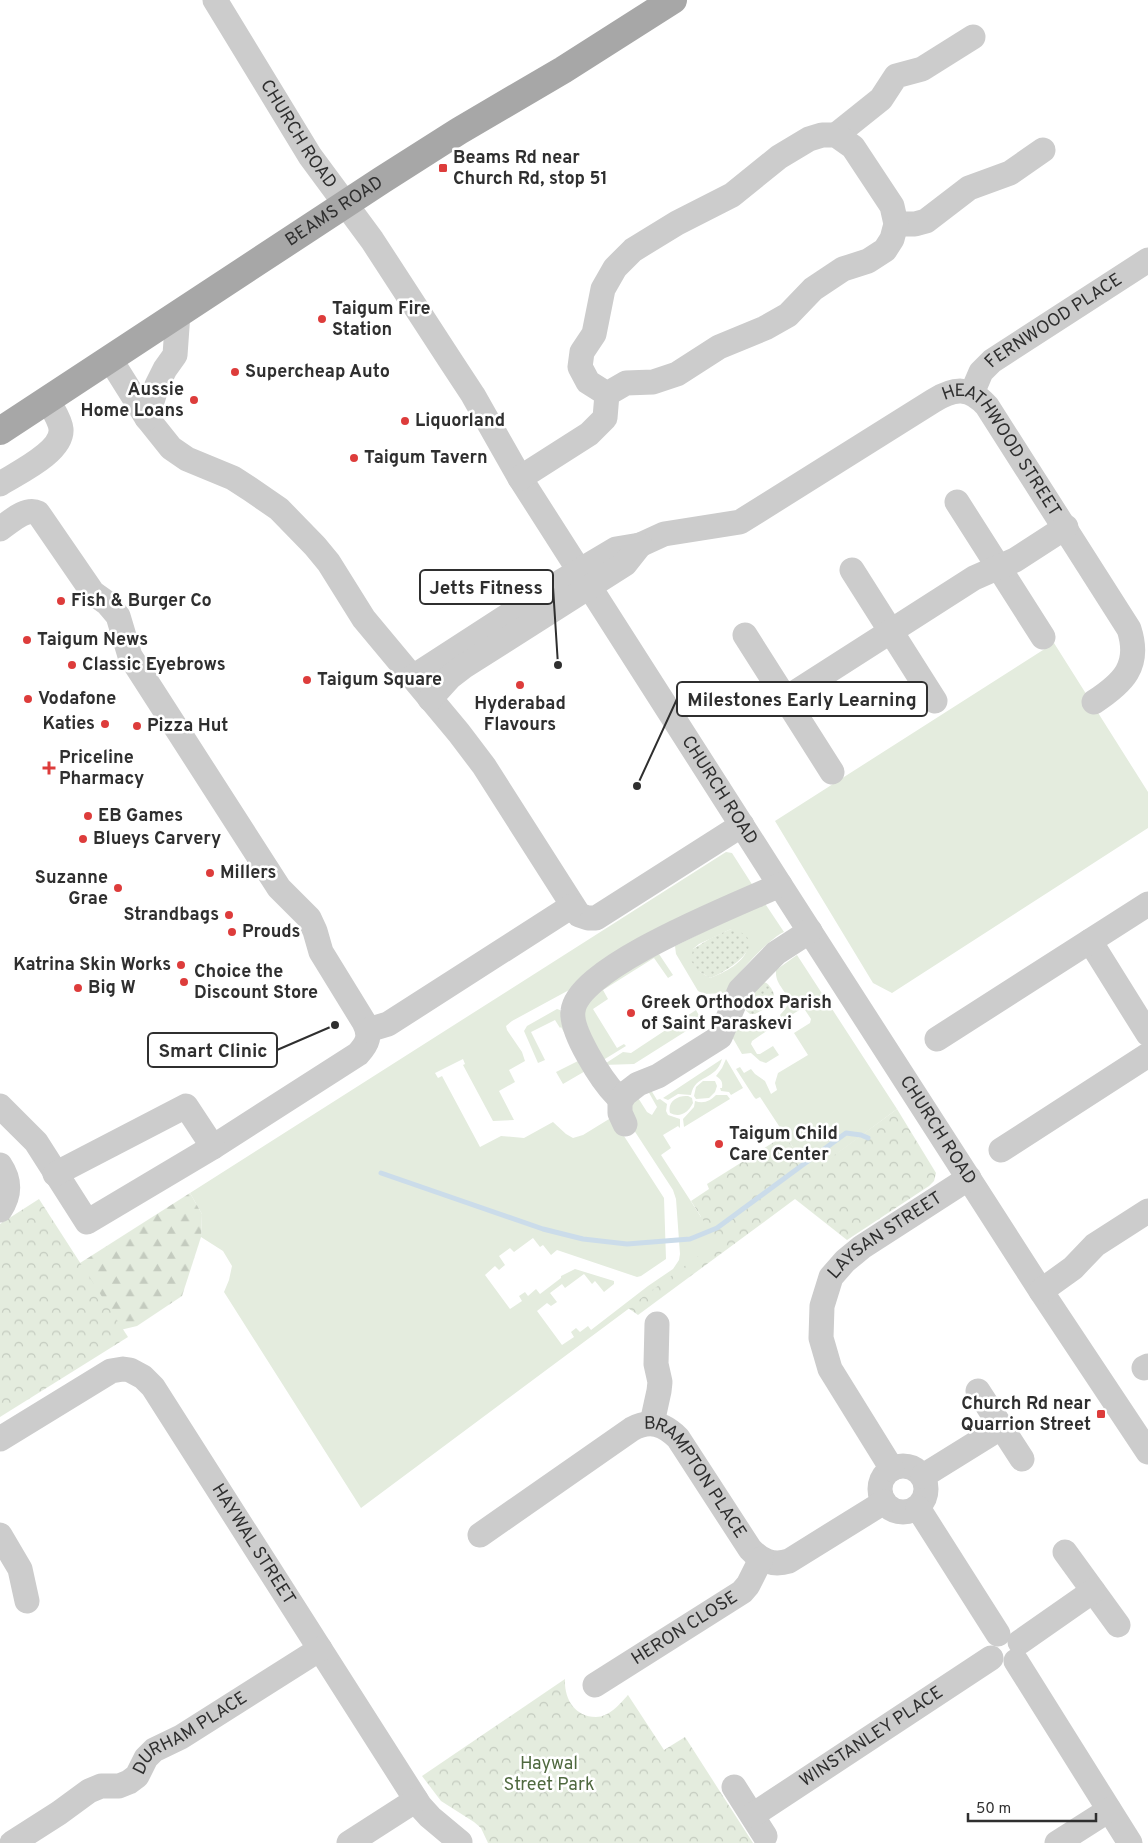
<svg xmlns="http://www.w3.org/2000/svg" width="1148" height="1843" viewBox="0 0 1148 1843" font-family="Overpass,sans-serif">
  <defs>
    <pattern id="forest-firs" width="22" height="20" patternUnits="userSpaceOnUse" patternTransform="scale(1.25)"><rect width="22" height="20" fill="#e4ecde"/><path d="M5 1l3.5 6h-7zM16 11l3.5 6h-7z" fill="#c4cbbf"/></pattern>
    <pattern id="park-crowns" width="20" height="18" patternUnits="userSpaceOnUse" patternTransform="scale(1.25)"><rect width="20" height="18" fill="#e4ecde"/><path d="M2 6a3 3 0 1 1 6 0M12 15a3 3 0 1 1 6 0" fill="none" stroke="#c4cbbf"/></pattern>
    <pattern id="garden-dots" width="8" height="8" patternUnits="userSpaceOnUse" patternTransform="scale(1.25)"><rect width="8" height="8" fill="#e4ecde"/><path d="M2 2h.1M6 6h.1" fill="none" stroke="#c4cbbf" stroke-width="1.8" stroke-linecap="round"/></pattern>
  </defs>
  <rect width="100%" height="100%" fill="#fff"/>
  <path fill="#e4ecde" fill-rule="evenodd" d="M1054,643l94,149v36l-256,165 -19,-10 -98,-162z
    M726,852l6,1 23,36 -243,132 -6,5 1,4 15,22 3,9 -16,9 6,12 -16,9 15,29 -21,1 -30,-56 2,-1 -2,-5 -28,14 3,5 4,-2 38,71 21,-11 23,2 29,-16 13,12 7,4 10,-3 31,-19 10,20 40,62 2,61 -25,17 -4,1 -80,-27 -6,5 -8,-10 -3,2 -7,-9 -19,14 -4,-4 -11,8 6,9 -6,5 -4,-4 -10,9 25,34 12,-8 -3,-5 6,-4 3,4 8,-7 4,5 21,-16v-2l14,-7 39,12v3l-10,8 -9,-11 -3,3 -8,-10 -19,14 -3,-4 -12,9 7,9 -6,4 -4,-3 -10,8 25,34 12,-8 -3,-5 5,-4 4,4 8,-6 3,4 57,-44 25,-17 6,-9 1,-6 -4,-55 -3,-9 -45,-69 7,-28 12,19 5,3 5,-8 -9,-16 3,-1 6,10 3,-1 7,5 -1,7 2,4 12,4v9l-2,-2 -15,9 8,13 -10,7 40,62 95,-65 -36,-55 -4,2 -2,-2 -18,-28 4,-2 4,6 7,-4 4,5 10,7 6,13 6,-4 -2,-7 3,-10 30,-18 -14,-22 16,-10 1,-4 -6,-9 -4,-1 -16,10 -2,-3 -2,1 -1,-2c21,-20 -6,-24 -4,-45l21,-15 100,154 -536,399 -137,-216 5,-12 3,-14 -9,-15 -22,-14 1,-23 -12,-21z
    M764,902l20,30c-16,7 -50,45 -58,61l-22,1 -6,-3 -22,-37 -1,-8zM731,929l17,17c-2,16 -24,27 -38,32l-10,-6 -7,-23 6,-5z
    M659,954l14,21 -5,3 -14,-20 -51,32 5,9 -15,10 24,39 7,-4 2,2 -26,16 -19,-54 15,-21z
    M557,1009l3,1 27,60 -24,14 -7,-12 24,-12 -19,-33 -1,1 -5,-8 -24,12 14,28 -7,3 -14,-32 3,-5z
    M696,1010l6,11 -68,43 -31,1 20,-13 8,1 9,-6z
    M736,1015l17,11 13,-1 2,5 -16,11 -1,3 6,10h3l13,-8 6,9 -13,8 -6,-2 -9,-8 -9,1 -11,-19z
    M722,1059c-6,22 -27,15 -31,36l-13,-1 -10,6 -5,-2z
    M726,1059l17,29 -12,7 -2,-3 -8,-1 -1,-3h2c1,-6 -1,-9 -6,-12l6,-8z
    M703,1081h12l2,5 -2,6 -6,6 -13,1 -2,-3 2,-9z
    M716,1095h11l3,4 -46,28 -1,-8 11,-12 1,-6c9,3 15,0 21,-6z
    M688,1096l4,2 1,5c-5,10 -13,15 -23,10 -3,-12 8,-18 18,-17z"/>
  <path fill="url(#forest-firs)" d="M190,1193l12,21 -1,23 -19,59 -45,30 -21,5 -36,-68z"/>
  <path fill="url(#park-crowns)" d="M897,1109l39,64 -2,8 -5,5 -82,54 -52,-41 -157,116 -10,-7 89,-66 -26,-41 18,-12 -2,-5 70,-44 -1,-3 8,-3 26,39z
    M39,1199l89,138 -128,80v-193z
    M565,1679c-1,19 9,38 31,38 13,0 24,-13 32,-22l36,55 21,-13 68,106h-265l-7,-15 -7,-6 -33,-21 -19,-25z"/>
  <path fill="url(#garden-dots)" d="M731,929c44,11 -2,42 -21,49l-10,-6 -9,-11 2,-12 18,-11z
    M761,982c6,0 7,2 10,6 10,16 -4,19 -16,26h-5l-7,-6 1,-10z"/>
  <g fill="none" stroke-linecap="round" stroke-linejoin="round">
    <path stroke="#cbdcea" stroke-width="5" d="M381,1173l162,56 40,10 44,5 63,-5 27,-11 129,-95 15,2 7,3"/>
    <g stroke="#ccc" stroke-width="25">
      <path id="s1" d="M215,0l95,156 62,84 78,120 23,35 47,83 260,407 261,406 107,161"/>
      <path d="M836,135l45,-36 15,-23 26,-7 51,-32"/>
      <path d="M896,224h19l11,-3 43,-33 41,-15 33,-23"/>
      <path d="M110,359l37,59 24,30 16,11 46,19 17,11 29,20 36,37 14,17 35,56 95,114 25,33 95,149 9,3h8l146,-93"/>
      <path id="s2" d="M972,393l9,-21 11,-11 156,-101"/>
      <path d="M147,418l10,-33 8,-16 10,-14 3,-42"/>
      <path d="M520,478l69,-44 16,-16 2,-24 -19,-12 -8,-15 2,-15 12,-18 9,-45 12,-21 18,-18 44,-27 55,-28 47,-38 30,-18 13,-4h14l17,12 39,59 4,18 -4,15 -7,11 -17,11 -25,8 -30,20 -25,26 -23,13 -46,19 -42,27 -24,8 -27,1 -19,11"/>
      <path d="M0,484c17,-11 63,-32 61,-55 -1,-10 -9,-20 -13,-29"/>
      <path d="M957,502l86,135"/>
      <path d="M0,529c10,-7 26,-22 38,-16l55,80 14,10 11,13 12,40 149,232 30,30 6,13 6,21 43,70c7,14 4,21 -6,32l-145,93 -126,75 -51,-80 -36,-36"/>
      <path d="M852,570l83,131"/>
      <path d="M745,635l87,137"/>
      <path id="s3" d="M413,677l139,-90 64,-38 24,-4 24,-11 76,-12 193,-121c21,-13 36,-15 54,5l142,223c12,37 -6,54 -35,73"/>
      <path d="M430,699l20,-22 13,-10 162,-103 15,-19"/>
      <path d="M785,699l189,-121 41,-18 51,-33"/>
      <path d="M1090,941l58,93"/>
      <path d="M368,1030l20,-6 184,-118"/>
      <path d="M937,1039l211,-135"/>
      <path d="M625,1094l-9,1c-14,-14 -46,-64 -43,-84 5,-45 166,-107 207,-126"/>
      <path d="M625,1124l-5,-11v-11l5,-8 13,-10 20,-8 62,-39 20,-47 36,-37 34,-22"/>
      <path d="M1001,1150l147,-95"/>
      <path d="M0,1165c10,15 10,30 0,45"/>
      <path d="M55,1174l131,-68 27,41"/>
      <path d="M1041,1291l32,-23 22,-23 53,-34"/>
      <path d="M1144,1368l4,-2"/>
      <path d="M978,1391l44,68"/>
      <path d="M652,1423l7,-32 1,-9 -4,-18 1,-40"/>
      <path id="s4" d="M0,1439l111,-68 12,-2 7,1 13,7 10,10 267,419 10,11 30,25"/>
      <circle cx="903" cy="1489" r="23"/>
      <path id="s5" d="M892,1469l-62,-100 -9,-31 1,-32 9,-29 14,-16 17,-14 107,-69"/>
      <path d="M923,1476l79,-49"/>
      <path d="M918,1508l80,126"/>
      <path d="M0,1535l20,34 7,32"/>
      <path id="s6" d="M480,1535l152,-106c18,-10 32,-5 46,9l72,111c11,12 23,17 39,12l95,-59"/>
      <path d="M1065,1552l53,73"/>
      <path d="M1020,1642l73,-51"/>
      <path d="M1016,1661l114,182"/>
      <path id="s7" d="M595,1685l147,-93 6,-7 13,-26"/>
      <path d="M734,1787l31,49"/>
      <path id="s8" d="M753,1815l238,-157"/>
      <path id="s9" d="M12,1843l47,-30 30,-22 12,-5h18l10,-4 8,-6 9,-18 8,-8 27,-13 139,-88"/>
      <path d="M349,1843l67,-43"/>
      <path d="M1057,1843l52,-33"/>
    </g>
    <path stroke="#a7a7a7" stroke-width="28" id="s10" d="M0,431l382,-251 77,-49 104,-61 110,-70"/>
  </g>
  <g fill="#dd3c3b" stroke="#fff" stroke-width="2">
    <rect x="438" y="163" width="10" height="10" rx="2.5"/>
    <circle cx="322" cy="319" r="5"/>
    <circle cx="235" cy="372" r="5"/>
    <circle cx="194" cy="400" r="5"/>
    <circle cx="405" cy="421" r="5"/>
    <circle cx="354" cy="458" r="5"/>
    <circle cx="61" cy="601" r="5"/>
    <circle cx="27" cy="640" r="5"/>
    <circle cx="72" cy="665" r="5"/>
    <circle cx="307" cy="680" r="5"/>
    <circle cx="520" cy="685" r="5"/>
    <circle cx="28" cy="699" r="5"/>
    <circle cx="105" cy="724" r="5"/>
    <circle cx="137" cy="726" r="5"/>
    <path d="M46.5 760.5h5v5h5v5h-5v5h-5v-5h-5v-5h5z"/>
    <circle cx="88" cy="816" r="5"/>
    <circle cx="83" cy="839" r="5"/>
    <circle cx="210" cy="873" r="5"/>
    <circle cx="118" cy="888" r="5"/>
    <circle cx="229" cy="915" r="5"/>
    <circle cx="232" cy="932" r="5"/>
    <circle cx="181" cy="965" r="5"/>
    <circle cx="184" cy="982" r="5"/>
    <circle cx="78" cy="988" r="5"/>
    <circle cx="631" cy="1013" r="5"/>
    <circle cx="719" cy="1144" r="5"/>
    <rect x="1096" y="1409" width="10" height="10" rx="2.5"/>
  </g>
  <g text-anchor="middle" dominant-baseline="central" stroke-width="5" stroke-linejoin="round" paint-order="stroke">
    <g font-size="18" fill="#2f2f2f" stroke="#fff">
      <text stroke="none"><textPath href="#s1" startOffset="158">CHURCH ROAD</textPath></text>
      <text stroke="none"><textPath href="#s10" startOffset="400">BEAMS ROAD</textPath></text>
      <text stroke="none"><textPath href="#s2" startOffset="112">FERNWOOD PLACE</textPath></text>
      <text stroke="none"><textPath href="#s3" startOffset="696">HEATHWOOD STREET</textPath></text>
      <text stroke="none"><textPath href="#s1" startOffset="938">CHURCH ROAD</textPath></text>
      <text stroke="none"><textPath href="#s1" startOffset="1342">CHURCH ROAD</textPath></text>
      <text stroke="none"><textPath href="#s5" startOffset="281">LAYSAN STREET</textPath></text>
      <text stroke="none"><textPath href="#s6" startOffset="276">BRAMPTON PLACE</textPath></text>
      <text stroke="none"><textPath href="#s4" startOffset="365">HAYWAL STREET</textPath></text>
      <text stroke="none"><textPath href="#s7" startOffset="106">HERON CLOSE</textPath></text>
      <text stroke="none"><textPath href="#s9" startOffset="215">DURHAM PLACE</textPath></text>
      <text stroke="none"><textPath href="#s8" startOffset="142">WINSTANLEY PLACE</textPath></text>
    </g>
    <g font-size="18" font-weight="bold" fill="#2f2f2f" stroke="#fff" text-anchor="start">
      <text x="453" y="158">Beams Rd near<tspan x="453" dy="21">Church Rd, stop 51</tspan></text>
      <text x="332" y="309">Taigum Fire<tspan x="332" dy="21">Station</tspan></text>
      <text x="245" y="372">Supercheap Auto</text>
      <text x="184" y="390" text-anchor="end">Aussie<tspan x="184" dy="21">Home Loans</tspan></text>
      <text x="415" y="421">Liquorland</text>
      <text x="364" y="458">Taigum Tavern</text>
      <text x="71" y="601">Fish &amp; Burger Co</text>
      <text x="37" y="640">Taigum News</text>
      <text x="82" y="665">Classic Eyebrows</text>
      <text x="317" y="680">Taigum Square</text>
      <text x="38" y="699">Vodafone</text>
      <text x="520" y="704" text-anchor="middle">Hyderabad<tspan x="520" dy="21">Flavours</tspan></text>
      <text x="95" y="724" text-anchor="end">Katies</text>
      <text x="147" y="726">Pizza Hut</text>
      <text x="59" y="758">Priceline<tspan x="59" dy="21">Pharmacy</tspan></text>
      <text x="98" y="816">EB Games</text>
      <text x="93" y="839">Blueys Carvery</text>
      <text x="220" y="873">Millers</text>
      <text x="108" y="878" text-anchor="end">Suzanne<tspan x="108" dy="21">Grae</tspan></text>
      <text x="219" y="915" text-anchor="end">Strandbags</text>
      <text x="242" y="932">Prouds</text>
      <text x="171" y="965" text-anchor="end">Katrina Skin Works</text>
      <text x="194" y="972">Choice the<tspan x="194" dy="21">Discount Store</tspan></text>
      <text x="88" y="988">Big W</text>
      <text x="641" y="1003">Greek Orthodox Parish<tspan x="641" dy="21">of Saint Paraskevi</tspan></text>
      <text x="729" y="1134">Taigum Child<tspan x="729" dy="21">Care Center</tspan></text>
      <text x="1091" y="1404" text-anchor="end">Church Rd near<tspan x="1091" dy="21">Quarrion Street</tspan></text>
    </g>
    <g font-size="18" fill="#4f693f" stroke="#fff">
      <text x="549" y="1764">Haywal<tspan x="549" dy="21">Street Park</tspan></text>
    </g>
  </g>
  <path fill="none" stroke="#2f2f2f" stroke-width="2" d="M558 665L553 587M637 786L677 699M335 1025L277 1050"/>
  <g fill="#2f2f2f" stroke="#fff" stroke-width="2">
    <circle cx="558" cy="665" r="5"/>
    <circle cx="637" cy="786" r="5"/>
    <circle cx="335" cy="1025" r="5"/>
  </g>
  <g fill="#fff" stroke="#2f2f2f" stroke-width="2">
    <rect x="420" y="570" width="133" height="34" rx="5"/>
    <rect x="677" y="682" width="250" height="34" rx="5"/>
    <rect x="148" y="1033" width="129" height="34" rx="5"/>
  </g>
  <g font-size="19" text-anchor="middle" font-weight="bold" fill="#2f2f2f">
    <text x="486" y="594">Jetts Fitness</text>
    <text x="802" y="706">Milestones Early Learning</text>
    <text x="213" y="1057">Smart Clinic</text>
  </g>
  <path d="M968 1813v8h128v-8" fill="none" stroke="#2f2f2f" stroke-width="2.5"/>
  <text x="976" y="1813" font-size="15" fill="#2f2f2f" stroke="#ffffff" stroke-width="4" paint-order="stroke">50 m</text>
</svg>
